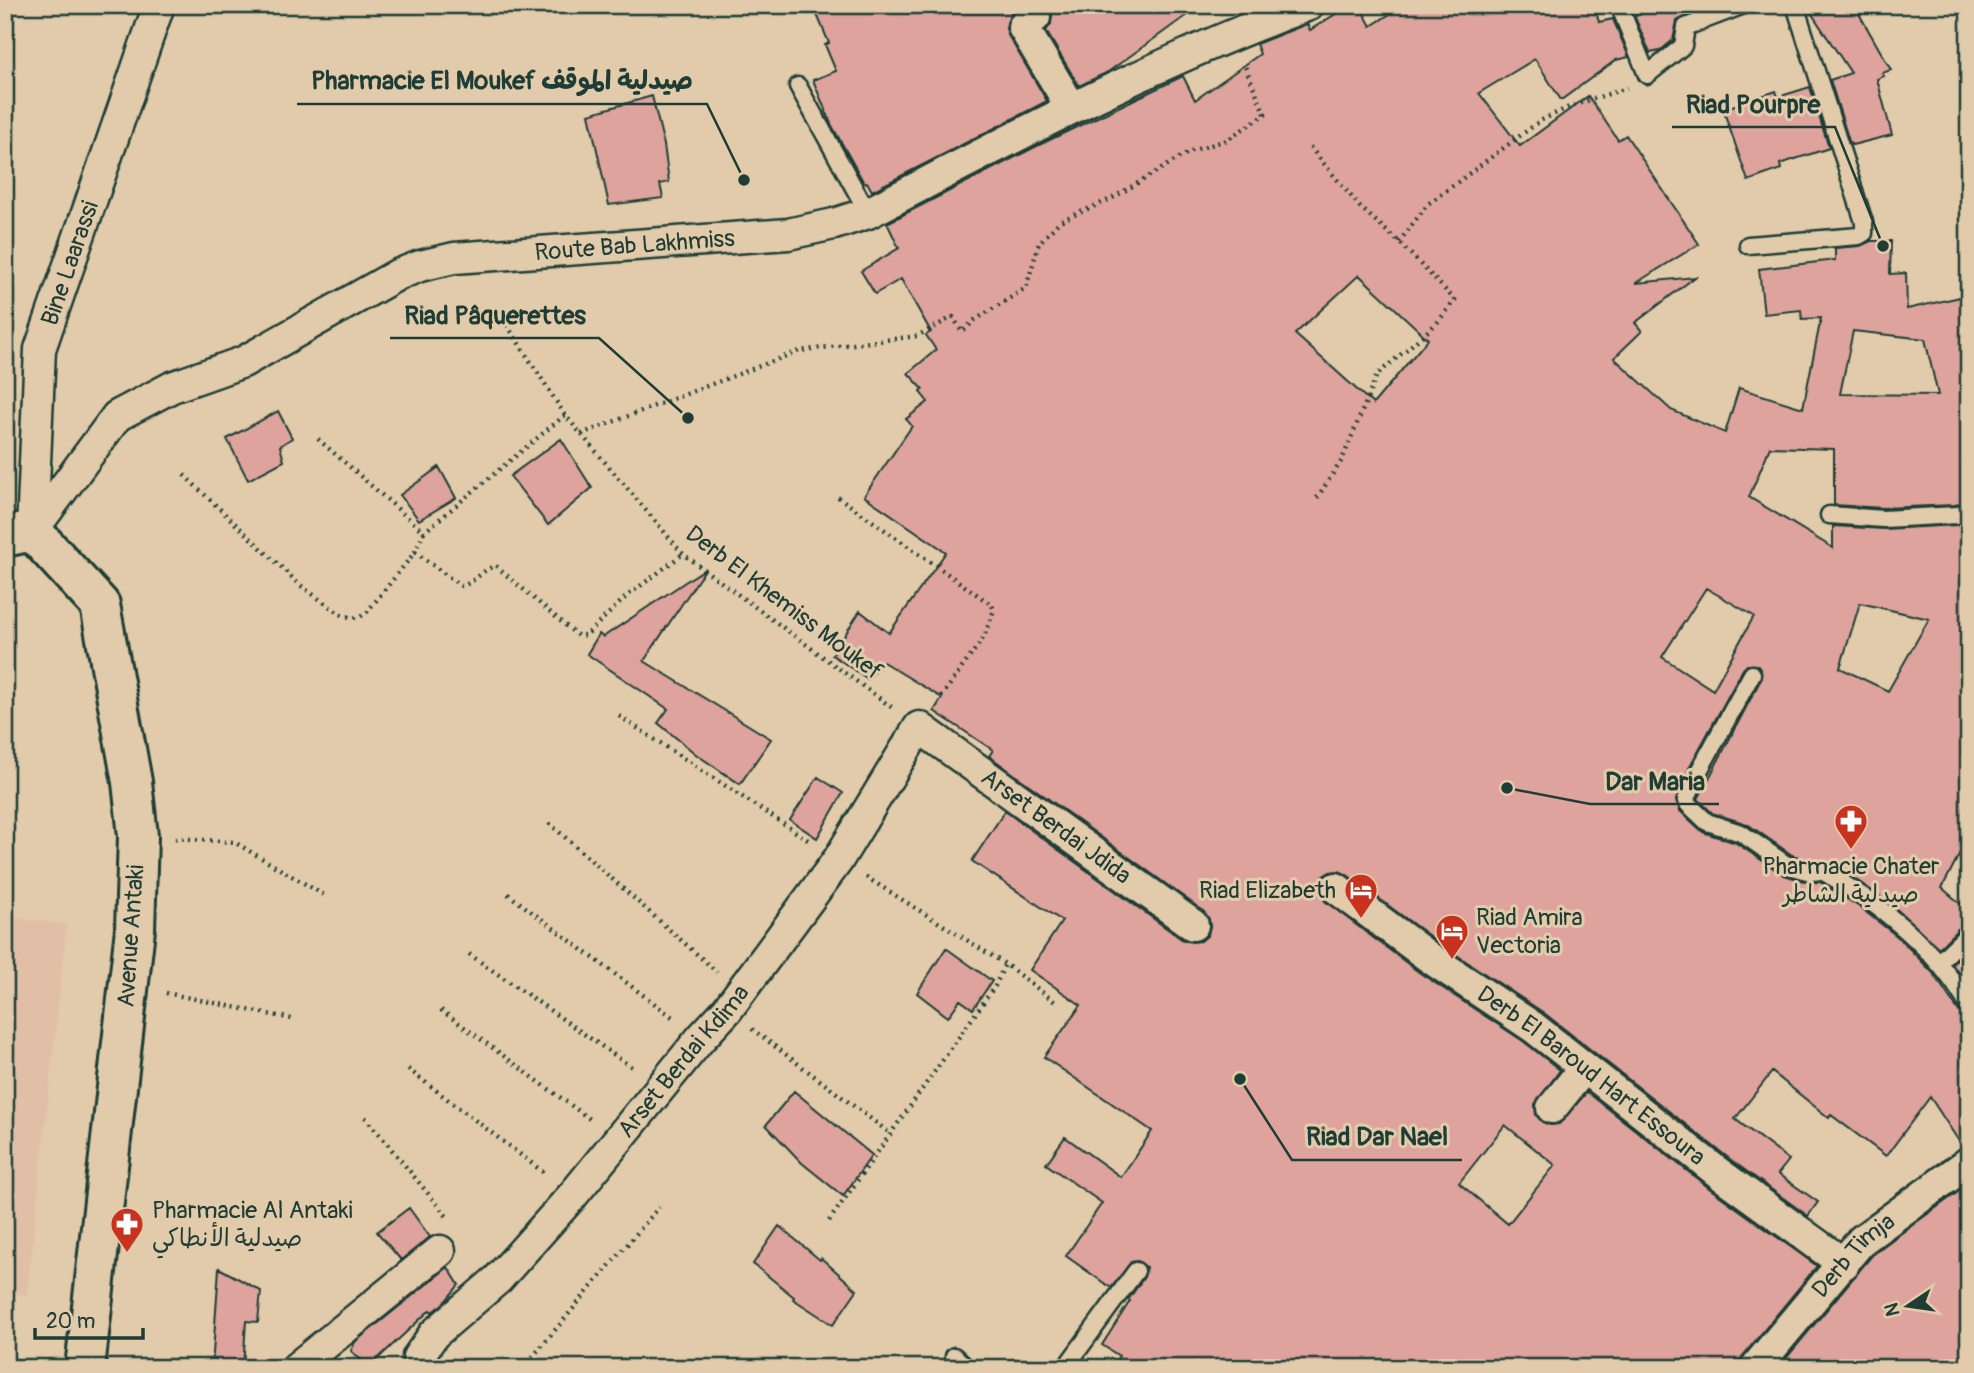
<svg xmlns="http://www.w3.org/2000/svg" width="1974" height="1373" viewBox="0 0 1974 1373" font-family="Pangolin,'Playpen Sans Arabic',sans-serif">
  <rect width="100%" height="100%" fill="#e2cbab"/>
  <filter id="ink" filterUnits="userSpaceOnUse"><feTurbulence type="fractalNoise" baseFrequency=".0143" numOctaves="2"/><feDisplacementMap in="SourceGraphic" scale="14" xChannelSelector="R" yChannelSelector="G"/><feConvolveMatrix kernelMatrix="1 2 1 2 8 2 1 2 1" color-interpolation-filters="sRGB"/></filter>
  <g filter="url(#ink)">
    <path fill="#e1bfa7" d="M5,917l62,7 -40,371 -22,-2z"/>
    <path fill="#dea39d" stroke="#1f3d34" stroke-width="2" fill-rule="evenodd" d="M813,5h196l2,9 -5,14 2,7 39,66 -175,90 -5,-9 -3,1 -33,-59 -18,-44 23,-9 -11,-26 4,-2z
      M1048,5h153l-93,67 -29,14 -33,-55 5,-7 1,-9z
      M1350,5h9l12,21 33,-21h190l5,17 14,-3 16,38 -13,3 -55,40 -26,-41 -56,34 41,53 68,-50 30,44 8,-5 73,109 -63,39 59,-6 -60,46 7,8 -28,27 57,52 54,23 14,-45 64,20 18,-90 -19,1 -1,-9 -37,4 -5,-45 76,-9v-12l25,-2 11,-5h20l-1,33 16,-1 1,36 62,-14v206l-14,4 -72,3 -49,-3v-56l-64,-2 -21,50 84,51v-22l51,3 74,-4 11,-3v313l-27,53 27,23v12l-7,2 -23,23 -47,-43 -43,-30 -22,-13 -15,-1 -20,-6 -45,-31 -35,-11 -14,-14 63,-120v-10l-5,-4h-9l-4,4 -53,97 -14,34 4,11 23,21 33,11 48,32 24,7h12l38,24 40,31 35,36 27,40 9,4v128l-7,1 -32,-49 -44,59 -55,-41 -2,3 -57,-46 -37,47 54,41 -11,14 40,28 -10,14 -77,-56 -187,-147 -104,-69 -94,-70 -7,-3 -9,1 -8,5 -3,8 1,9 6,8 94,71 103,68 37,29 -25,35 1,10 6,7 8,3 9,-1 28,-32 122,96 108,78 -75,91 -4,11h-627l8,-12 -17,-11 28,-44 -2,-1 16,-23 2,-10 -8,-6 -7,1 -20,26 -45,-32 36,-53 -56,-39 19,-27 56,40 31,-46 -108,-74 37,-52 -51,-35 32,-49 -90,-60 33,-50 178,129 9,2 9,-1 7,-6 2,-9 -1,-7 -6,-8 -214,-155 4,-6 -59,-39 8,-13 -59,-36 -15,17 -36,-24 28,-44 29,22 57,-81 -82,-56 48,-70 -6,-7 22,-17 -8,-10 3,-3 -15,-16 28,-23 -10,-15 5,-3 -30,-53 -26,15 -14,-23 38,-23 -12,-25 152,-78 144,-69 12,24 65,-46 -4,-10 51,-20 3,6zM1359,275l69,64 -55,65 -78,-70zM1853,331l72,8 13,56 -98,-1zM1706,588l48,28 -41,74 -51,-33zM1860,603l69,16 -41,72 -48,-23zM1505,1125l50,40 -47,59 -49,-41z
      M1686,5l3,10 -12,6 -4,19 -13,11 -10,2 -16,-38z
      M1806,5h48l37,65 -9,3 2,3 -7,3 15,56 -40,10 -3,-4 -19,-61 21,-7z
      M1810,87l19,61 -49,16 1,5 -33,12 -25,-72 53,-18 2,6z
      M652,96l12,49 5,37 -9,2 3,14 -54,7 -20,-91z
      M278,411l14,27 -12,8 4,15 -36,19 -21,-41z
      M561,439l31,49 -44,37 -38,-49z
      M439,467l17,31 -37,22 -19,-25z
      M706,568l-62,93 127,78 -31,45 -43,-29 -39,-32 10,-14 -81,-55 12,-20 4,3z
      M818,777l25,16 -26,45 -27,-18z
      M946,948l46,33 -19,28 -13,-9 -12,17 -31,-24z
      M1969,948v39l-17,-23z
      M794,1091l78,64 -29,41 -41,-33 -36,-38z
      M1969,1184v184h-191l96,-115z
      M409,1208l21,29 -29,23 -24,-28z
      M779,1226l41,34 1,-2 36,32 -24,35 -40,-26 1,-2 -41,-33z
      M448,1267l11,18 -15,18 -12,9 -2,-2 -61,57 -18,-16 4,-9z
      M219,1268l42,23 -3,31 -12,-1 -3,47h-31z"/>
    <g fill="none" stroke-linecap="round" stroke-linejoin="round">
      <defs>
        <path id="service" d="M1619,5l28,70 36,-29 3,-19 58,-22
          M798,86l70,127
          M1748,245l111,-9 5,-3v-11l-69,-217
          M1829,515l54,4 74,-4 12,-4
          M1752,674l-53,97 -13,29 2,4 19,18 34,11 46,32 24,7 11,-1c56,31 116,79 147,136
          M1939,962l30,-29
          M954,1356l13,12
          M1065,1368l71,-97"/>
        <g id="minor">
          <path d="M1026,5l9,12 -12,10 48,80"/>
          <path id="s1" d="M32,531l85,-115 55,-29 71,-25 154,-87 23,-9 34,-8 334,-24 46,-10 34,-11c145,-75 288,-152 441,-208"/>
          <path id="s2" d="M32,531l8,-182 119,-344"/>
          <path id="s3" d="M1336,888l94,70 103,69 187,147 124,90"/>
          <path d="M1552,1108l32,-40"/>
          <path d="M296,1368l144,-117"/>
          <path id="s4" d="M421,1368l-3,-11 16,-23 64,-55 75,-84 128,-157 26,-28 111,-150 81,-133 274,198"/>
          <path id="s5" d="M1755,1368l107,-128 107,-78"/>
        </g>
        <path id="tertiary" d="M5,537l27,-6 68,74 32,177 6,54 -3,93 -50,439"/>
      </defs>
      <use href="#service" stroke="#1f3d34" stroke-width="21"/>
      <use href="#minor" stroke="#1f3d34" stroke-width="35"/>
      <use href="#tertiary" stroke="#1f3d34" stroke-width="44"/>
      <path stroke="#1f3d34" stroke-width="4.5" stroke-dasharray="2 5" stroke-linecap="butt" d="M1310,147l50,60 39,35 56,58 -18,23 -60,52 -35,85 -27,41
        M1399,242l29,-38 112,-83 31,-15 56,-18
        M507,325l58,90 118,139 211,155
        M581,434l218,-83 118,-15 36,-19 9,15 13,-12 51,-32 13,-45 21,-22 51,-22 80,-48 36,-11 38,-26 -21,-50
        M318,439l106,93 141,-117
        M184,475l116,110 40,29 13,4 7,-1 7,-5 48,-60 9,-20
        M838,497l154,108 2,5 -10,27 -45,63
        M415,552l46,34c14,-3 22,-18 35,-20l82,70 8,-1 41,-39 56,-42
        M619,716l192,126
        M549,823l168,149
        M175,838l59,4 90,53
        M866,877l139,87 50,38
        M508,894l167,125
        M469,954l164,114
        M166,993l126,26
        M441,1010l150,110
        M752,1029l139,105
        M408,1069l139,106
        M365,1117l84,102
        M829,1221l166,-235 10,-22
        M523,1368l136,-161"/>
      <use href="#service" stroke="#e2cbab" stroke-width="16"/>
      <use href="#minor" stroke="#e2cbab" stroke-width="30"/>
      <use href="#tertiary" stroke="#e2cbab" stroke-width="38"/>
    </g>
  </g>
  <defs>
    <symbol id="pharmacy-pin" viewBox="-11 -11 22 30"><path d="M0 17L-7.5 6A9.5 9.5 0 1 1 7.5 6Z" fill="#c8321e" stroke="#e2cbab"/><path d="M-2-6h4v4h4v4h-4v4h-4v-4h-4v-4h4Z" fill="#fff"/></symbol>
    <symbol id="hotel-pin" viewBox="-11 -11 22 30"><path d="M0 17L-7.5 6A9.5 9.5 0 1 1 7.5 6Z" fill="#c8321e" stroke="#e2cbab"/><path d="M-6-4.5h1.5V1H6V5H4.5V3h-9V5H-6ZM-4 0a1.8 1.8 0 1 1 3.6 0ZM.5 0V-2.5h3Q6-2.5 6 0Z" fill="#fff"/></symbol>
  </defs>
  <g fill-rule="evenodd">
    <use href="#pharmacy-pin" x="1832" y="802" width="38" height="52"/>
    <use href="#hotel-pin" x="1342" y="871" width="38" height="52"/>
    <use href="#hotel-pin" x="1433" y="912" width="38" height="52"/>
    <use href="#pharmacy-pin" x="108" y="1205" width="38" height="52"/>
  </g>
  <g text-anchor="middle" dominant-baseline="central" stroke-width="6" stroke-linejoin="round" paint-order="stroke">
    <g font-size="24" fill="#1f3d34" stroke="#e2cbab">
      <text stroke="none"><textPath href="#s1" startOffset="698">Route Bab Lakhmiss</textPath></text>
      <text stroke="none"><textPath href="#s2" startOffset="273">Bine Laarassi</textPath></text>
      <text transform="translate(784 603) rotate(37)">Derb El Khemiss Moukef</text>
      <text stroke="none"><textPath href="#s4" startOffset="989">Arset Berdai Jdida</textPath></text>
      <text transform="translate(131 936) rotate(-86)">Avenue Antaki</text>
      <text stroke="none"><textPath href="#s4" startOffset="410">Arset Berdai Kdima</textPath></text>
      <text stroke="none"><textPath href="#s3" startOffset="317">Derb El Baroud Hart Essoura</textPath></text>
      <text stroke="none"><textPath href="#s5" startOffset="150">Derb Timja</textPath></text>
    </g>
    <g font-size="24" fill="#1f3d34" stroke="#e2cbab" text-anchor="start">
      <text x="1851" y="866" text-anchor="middle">Pharmacie Chater<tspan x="1851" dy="28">صيدلية الشاطر</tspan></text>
      <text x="1336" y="890" text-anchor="end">Riad Elizabeth</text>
      <text x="1476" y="917">Riad Amira<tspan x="1476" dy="28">Vectoria</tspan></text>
      <text x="152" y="1210">Pharmacie Al Antaki<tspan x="152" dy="28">صيدلية الأنطاكي</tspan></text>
    </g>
  </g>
  <path fill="none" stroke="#1f3d34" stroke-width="2.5" d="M744 180L707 104H297M1883 246L1835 127H1672M688 418L599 338H390M1507 788L1590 804H1719M1240 1079L1292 1160H1462"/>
  <g fill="#1f3d34" stroke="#e2cbab" stroke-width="2.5">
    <circle cx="744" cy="180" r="7"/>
    <circle cx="1883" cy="246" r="7"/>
    <circle cx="688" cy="418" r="7"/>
    <circle cx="1507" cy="788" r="7"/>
    <circle cx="1240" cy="1079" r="7"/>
  </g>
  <g font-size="26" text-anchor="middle" font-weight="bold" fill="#1f3d34" stroke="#e2cbab" stroke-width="6" stroke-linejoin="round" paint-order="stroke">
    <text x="502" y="89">Pharmacie El Moukef صيدلية الموقف</text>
    <text x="1753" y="113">Riad Pourpre</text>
    <text x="495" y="324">Riad Pâquerettes</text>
    <text x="1655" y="790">Dar Maria</text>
    <text x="1377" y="1145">Riad Dar Nael</text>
  </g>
  <rect width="1974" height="1373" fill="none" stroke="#e2cbab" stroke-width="28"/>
  <rect x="14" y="14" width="1946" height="1345" fill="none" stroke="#1f3d34" stroke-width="2.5" filter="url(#ink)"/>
  <g transform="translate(1908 1306) rotate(257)" stroke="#e2cbab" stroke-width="5" paint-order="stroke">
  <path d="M0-5L12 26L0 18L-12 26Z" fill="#1f3d34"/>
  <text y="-10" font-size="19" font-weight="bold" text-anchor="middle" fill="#1f3d34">N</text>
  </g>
  <path d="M35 1328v10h108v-10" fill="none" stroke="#1f3d34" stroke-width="3.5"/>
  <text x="46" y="1328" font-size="21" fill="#1f3d34" stroke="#e2cbab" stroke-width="5" paint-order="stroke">20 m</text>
</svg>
